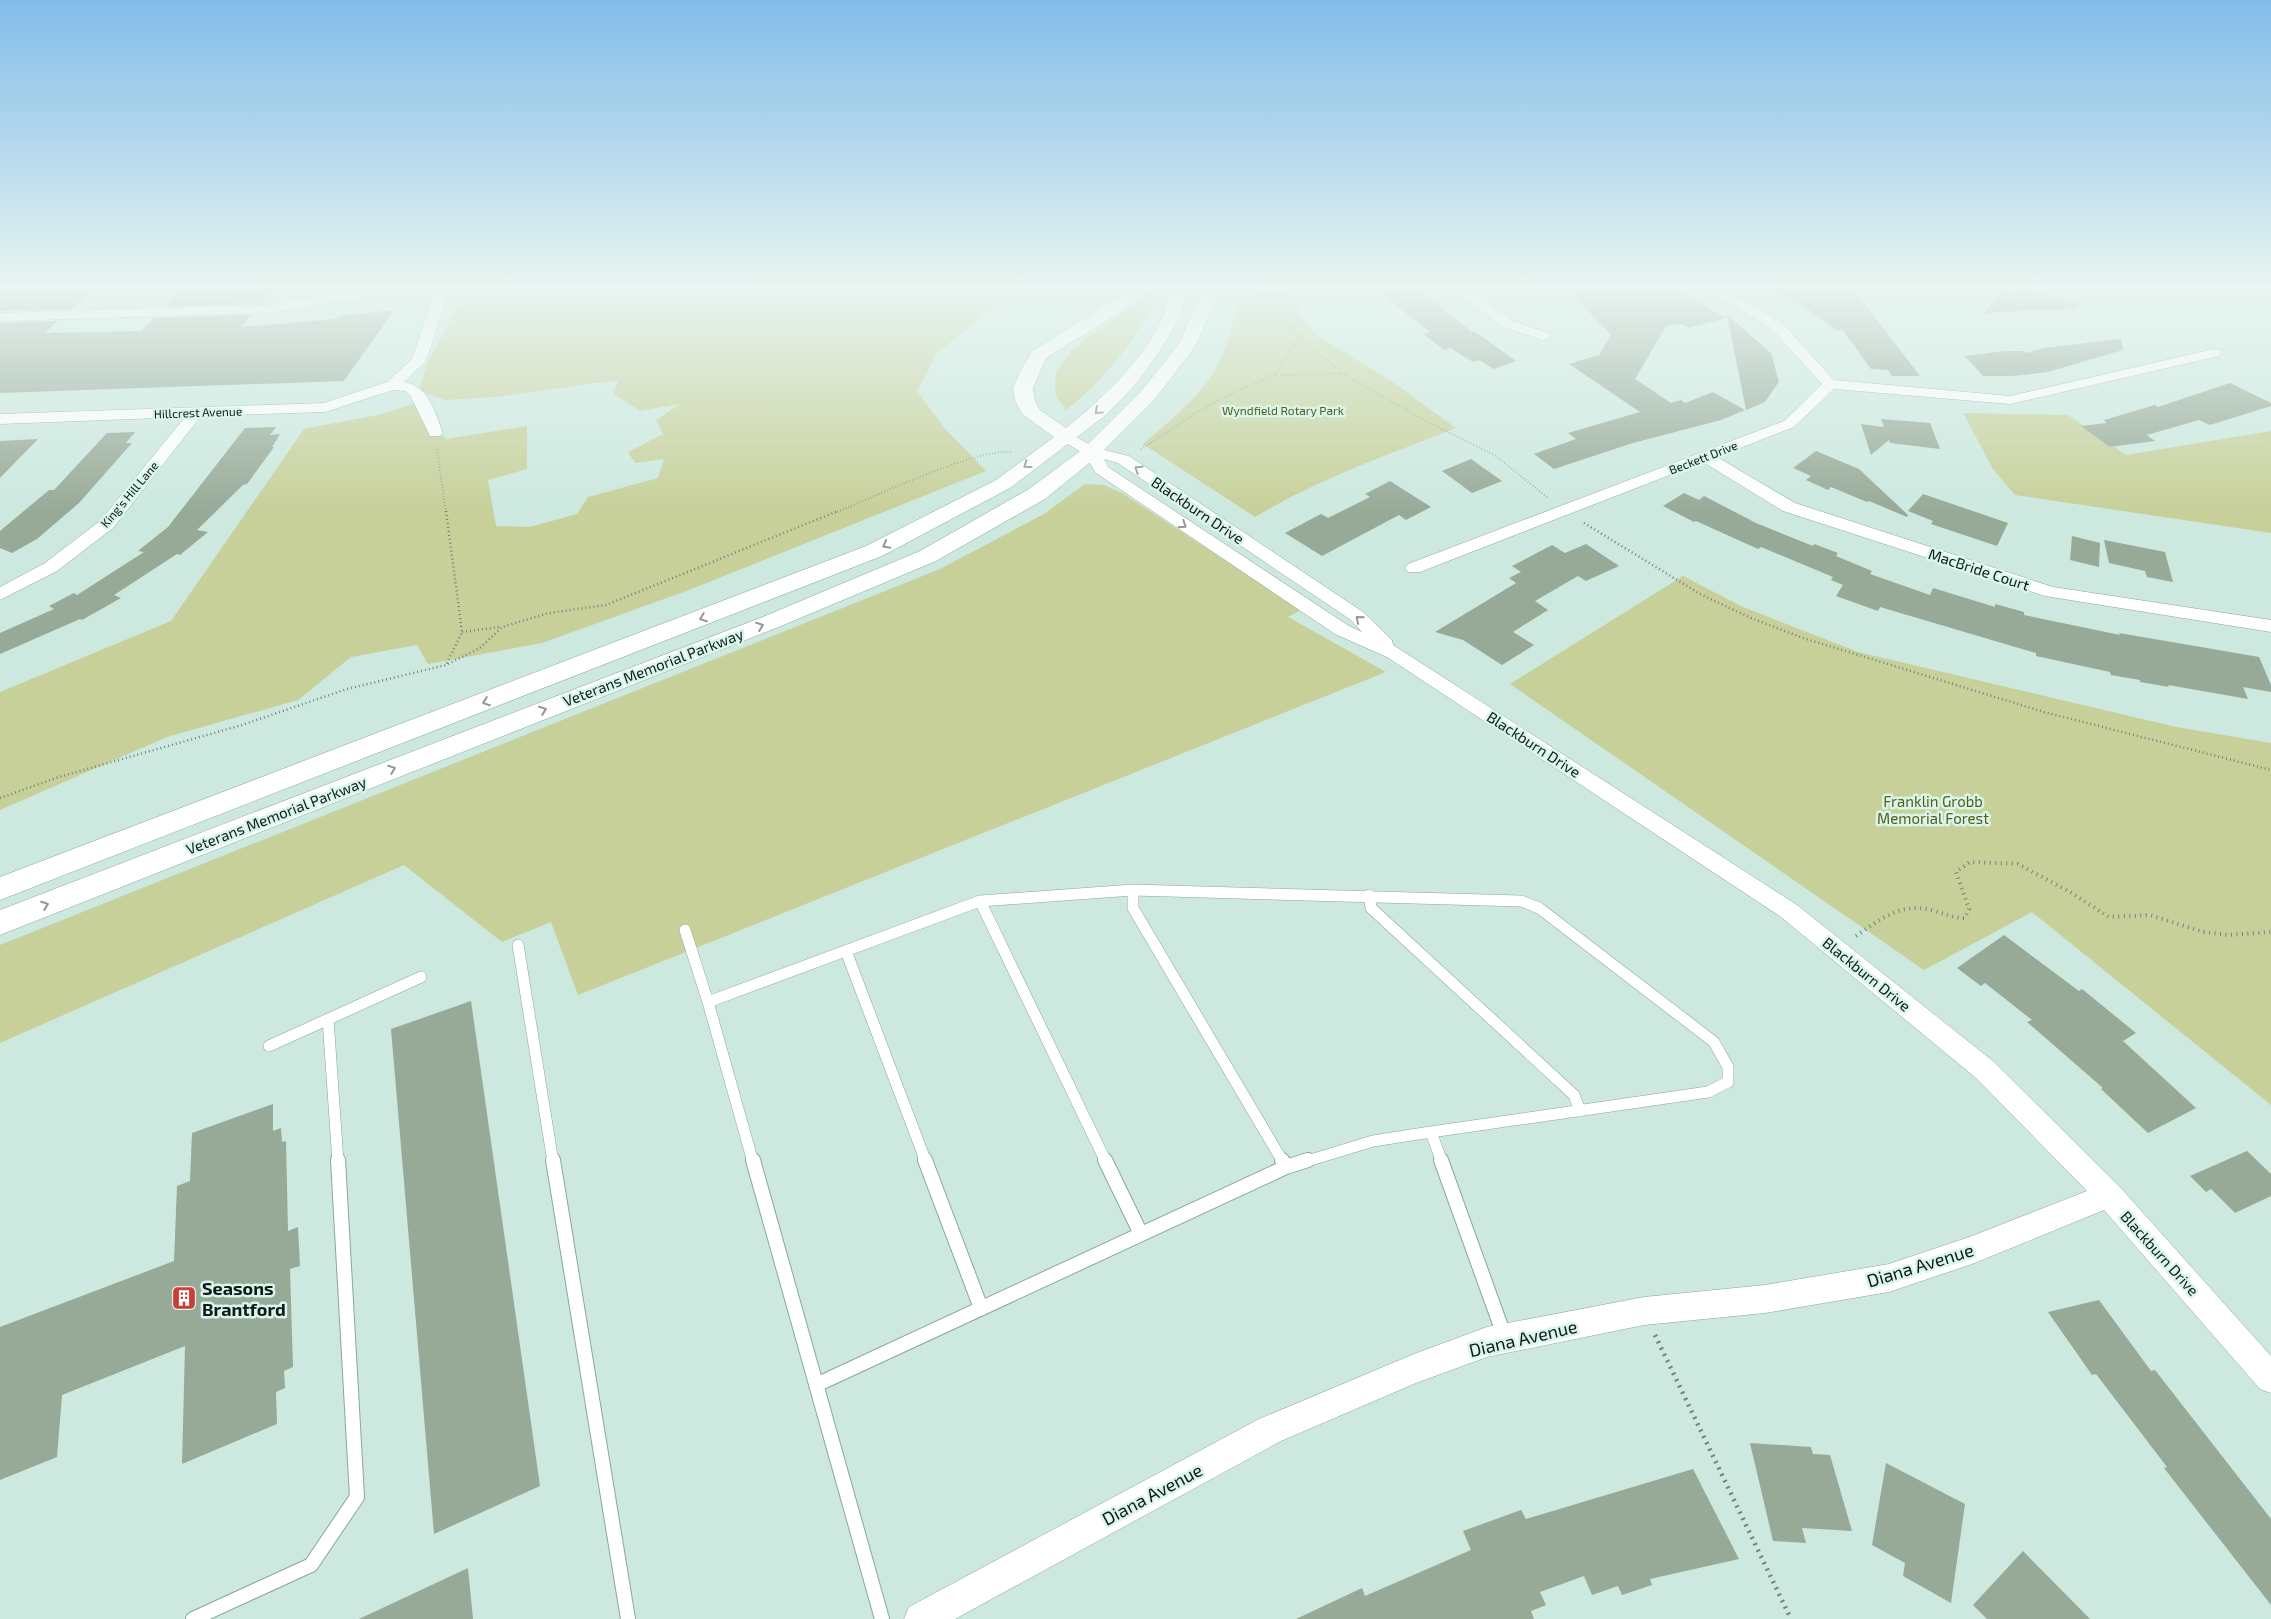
<svg xmlns="http://www.w3.org/2000/svg" width="2271" height="1619" viewBox="0 0 2271 1619" font-family="'Exo 2',sans-serif">
  <rect width="100%" height="100%" fill="#cce8df"/>
  <path fill="#baded3" d="M124,285h27l-22,23 -31,1z"/>
  <path fill="#c7d099" d="M271,285h72l-88,16z
    M470,285h552l-85,68 -20,38 29,39 40,41 -297,119 -147,53 -114,21 -11,-19 -66,12 -53,43 -131,37 -167,73v-118l171,-71 133,-192 73,-14 40,-12 29,36 81,-13v43l-39,11 8,46 34,1 47,-13 11,-17 70,-19 6,-19 -29,4 -7,-11 35,-18 -7,-14 24,-16 -40,7 -26,-17 4,-14 -122,17 -51,3 -26,-9 8,-28z
    M1156,285h2c-6,40 -60,102 -92,125 -3,-5 -9,-11 -10,-16 -10,-37 42,-62 64,-79 12,-9 25,-19 36,-30z
    M1291,289l10,28 18,20 71,43 66,48c-69,27 -138,51 -201,89l-112,-73c20,-17 40,-34 57,-53 22,-24 34,-65 39,-96z
    M1963,413l105,2 58,40 145,-24v102l-256,-38 -22,-26z
    M1085,484l19,1 18,8 179,117 -13,7 98,55 -808,323 -27,-73 -49,20 -98,-77 -404,178v-98l940,-376 104,-55z
    M1683,576l60,31 115,45 318,75 95,16v362l-239,-193 -108,58 -414,-286z"/>
  <path fill="#97a997" d="M0,285h98l-26,24 -72,2z
    M186,285h91l-16,18 -95,3z
    M1370,285h43l59,47 2,-1 42,30 -22,8 -15,-9 -6,2 -23,-14 -6,2 -21,-16 7,-2z
    M1599,285h71l56,33 -37,10 -6,-4 -17,2 -31,53 36,24 10,-3 4,3 28,-11 32,18 -24,10 -88,23 -79,26 -20,-15 42,-15 -8,-6 72,-21 -71,-48 30,-9 12,-20 -41,-43z
    M1761,285h89l70,91h-28l-4,-6 -17,-1 -28,-39 -5,1 -36,-26z
    M2020,288l59,16 -1,4 -94,5 18,-22 13,3z
    M394,310l-50,71 -344,12v-70l58,-2 -13,12 96,-2 13,-13 97,-3 -10,12 95,-8 2,-3z
    M1727,315l44,38 8,29 -14,20 -19,8z
    M2121,339l2,11 -75,22 -34,4h-31l-18,-20 40,-5h18l3,2 18,-5z
    M2230,383l41,20v3l-61,19 -11,-5 -52,15 8,6 -45,6 -29,-21 26,-3 -3,-3 51,-15 3,2z
    M1881,419l49,4 10,26 -50,-6 -1,-3 -18,15 -10,-31 23,3z
    M276,427l-6,8 10,-1 -8,13h2l-27,37 -4,1 -46,45 11,2 -28,23 -3,-1 -63,41 7,3 -39,22 -2,-1 -80,35v-21l54,-24 -5,-3 25,-13 3,2 67,-43 -6,-1 30,-24 77,-99z
    M135,432l-9,11h6l-53,60 -42,36 -25,14 -12,-5v-17l49,-41h5l53,-57z
    M38,439l-38,39v-37z
    M1816,451l43,18 49,46 -1,2 -38,-16 -2,1 -36,-15 -3,3 -22,-10 5,-4 -18,-8z
    M1471,459l31,22 -30,12 -30,-22z
    M1390,481l41,26 -25,13 -7,-5 -77,41 -37,-23 36,-19 7,4 42,-21 -5,-3z
    M1684,493l15,7 5,-4 52,27 57,23 1,-2 24,9 -2,3 36,15 -2,3 60,21 3,-7 62,19v-3l29,8v3l96,20 -1,-2 140,24 12,28v7l-28,-5 5,12 -80,-14 1,2 -29,-5v-2l-29,-5 -1,-3 -74,-16v-3l-156,-46 -2,4 -42,-15 7,-11 -12,-5 2,-3 -72,-30 -3,2 -62,-28 -2,1 -31,-16z
    M1923,494l85,29 -11,23 -66,-22 2,-3 -25,-10z
    M2072,536l28,7 -1,24 -29,-7z
    M2104,540l61,12 8,30 -26,-5 -2,-6 -36,-8z
    M1586,544l33,22 -33,15 -8,-5 -43,25 13,9 -35,22 21,13 -32,20 -39,-25 -28,-8 81,-49 -7,-5 12,-6 -9,-6 40,-21 13,8z
    M2004,935l75,56 3,-2 54,44 -13,8 73,67 -48,25 -47,-44 2,-1 -76,-66 5,-2 -47,-37 -4,3 -24,-18z
    M471,1001l69,485 -106,48 -43,-505z
    M273,1104v27l8,-3 1,14 4,-1 2,90 10,-4 2,39 -10,3 3,98 -9,4 1,17 -9,4 1,32 -95,40 3,-118 -123,49 -5,62 -57,23v-153l174,-66 3,-75 13,-5 2,-48z
    M2247,1151l24,23v22l-36,17 -24,-24 -5,3 -16,-16z
    M2099,1300l52,71 4,-1 116,149v86l-107,-137 3,-1 -71,-93 -4,1 -44,-63z
    M1750,1443l61,4 2,7 17,1 22,76 -50,-3 4,15 -33,-2z
    M1886,1463l79,41 -14,99 -48,-27 2,-13 -33,-18z
    M1693,1469l46,90 -89,20 2,6 -30,10 -4,-9 -26,9 -8,-19 -44,16 6,13 -15,6 3,8h-238l66,-31 3,8 106,-46 -8,-19 58,-21 5,9z
    M2023,1551l67,68h-103l-14,-14z
    M468,1568l5,51h-114z"/>
  <g fill="none" stroke-linecap="round" stroke-linejoin="round">
    <defs>
      <path id="service-far1" d="M1133,890v18l150,254
        M1369,895l2,13 203,187 6,16
        M980,901l126,261
        M685,930l23,72 272,-101 153,-11 388,11 18,7 175,134 14,25v15l-20,10 -277,40 11,30
        M518,945l35,217
        M846,951l80,211
        M708,1002l45,160
        M328,1019l10,143
        M269,1046l152,-69
        M1304,1162l69,-21 58,-9"/>
      <path id="service" d="M553,1160l75,459
        M753,1160l129,459
        M925,1160l56,148
        M1105,1160l36,74
        M1282,1160l4,7
        M1441,1160l63,175
        M816,1385l470,-218 22,-7
        M193,1619l118,-54 46,-68 -19,-337"/>
      <path id="minor" d="M389,285h31l-7,4 -146,24 -267,8v-8l267,-8z
        M437,285h14l-25,76 -22,21c25,4 31,30 39,51l-3,3h-10l-20,-41 -5,-4 -12,-1 -68,22 -124,4 -88,112 -56,43 -57,29v-13l45,-24 56,-43 84,-103 -185,7v-10l324,-11 63,-21 25,-23z
        M1446,285h16l51,36 35,12 2,3 -7,4 -40,-13z
        M1699,285h17l65,37 53,58 176,16 204,-47 5,1 2,3 -2,3 -209,48 -176,-15 -40,38 -77,30 78,46 258,84 218,33v12l-226,-36 -262,-85 -80,-49 -283,110h-12l-3,-4 3,-4 376,-143 38,-37 -51,-56z
        M1067,432l29,16 33,8 234,156 29,28 1,5 404,260 197,157 125,124 152,170v37l-11,-4 -156,-179 -132,54 -83,28 -124,21 -121,12 -157,32 -71,26 -135,58 -326,178h-51l5,-12 350,-188 155,-65 73,-27 157,-30 121,-12 124,-21 83,-28 115,-45 -111,-113 -195,-161 -394,-260 -52,-23 -239,-161 -11,-18 -23,-15 -3,-3 3,-3zM1104,459l14,4 233,157 11,12 -13,-6 -241,-159z"/>
      <path id="secondary" d="M1133,285h20l-31,26 -76,47 -13,30 2,13 5,9 26,18c37,-30 76,-66 96,-110 5,-10 7,-22 10,-33h18l-10,33 -19,31 -24,34 -31,32 -96,73 -128,68 -882,344v-23l866,-331 130,-66 58,-43 -32,-23 -7,-13 -2,-13 6,-14 13,-23 78,-48z
        M1205,285h18l-28,62 -41,53 -56,56 -53,43 -109,62 -155,65 -781,309v-25l765,-294 155,-65 109,-62 55,-41 56,-56 28,-34 12,-16z"/>
    </defs>
    <use href="#service-far1" stroke="#8ca69e" stroke-width="12"/>
    <use href="#service" stroke="#8ca69e" stroke-width="16"/>
    <use href="#minor" stroke="#8ca69e" stroke-width="1"/>
    <use href="#secondary" stroke="#8ca69e" stroke-width="1"/>
    <path stroke="#71847e" stroke-width="2" stroke-dasharray="0.5 2.5" stroke-linecap="butt" d="M1260,285l1,11 39,42 43,36 81,46 72,36 52,42
      M1275,374l24,-36
      M437,449l9,64
      M1141,449l58,-38 39,-21 36,-15 69,-1
      M835,513c39,-16 139,-64 176,-61"/>
    <path stroke="#71847e" stroke-width="2.5" stroke-dasharray="1 3" stroke-linecap="butt" d="M446,511l16,121 -16,33
      M1584,523l116,71 51,24 52,20 241,74 227,58
      M462,632l39,-5
      M0,798l59,-21 183,-52 105,-36 99,-24 34,-17 22,-21 47,-14 57,-8 232,-94"/>
    <path stroke="#71847e" stroke-width="4" stroke-dasharray="1 4.5" stroke-linecap="butt" d="M1856,936c23,-16 45,-34 75,-26 12,3 21,8 34,8l4,-9 -13,-37 14,-10 48,2 52,28 39,25 41,-2 53,17 26,3 42,-3"/>
    <path stroke="#71847e" stroke-width="4.5" stroke-dasharray="2 5" stroke-linecap="butt" d="M1655,1335l136,284"/>
    <use href="#service-far1" stroke="#fff" stroke-width="11"/>
    <use href="#service" stroke="#fff" stroke-width="14"/>
    <use href="#minor" fill="#fff" fill-rule="evenodd"/>
    <use href="#secondary" fill="#fff" fill-rule="evenodd"/>
  </g>
  <defs><path id="oneway-chevron" d="M-2-3.5L2.5 0L-2 3.5" fill="none" stroke-width="1.6" stroke-linecap="round" stroke-linejoin="round" transform="scale(1.25)"/></defs>
  <g stroke="#939897">
    <use href="#oneway-chevron" transform="translate(1098 411) rotate(138)"/>
    <use href="#oneway-chevron" transform="translate(1027 465) rotate(144)"/>
    <use href="#oneway-chevron" transform="translate(1138 469) rotate(-146)"/>
    <use href="#oneway-chevron" transform="translate(1183 525) rotate(34)"/>
    <use href="#oneway-chevron" transform="translate(886 545) rotate(152)"/>
    <use href="#oneway-chevron" transform="translate(703 618) rotate(159)"/>
    <use href="#oneway-chevron" transform="translate(1359 619) rotate(-139)"/>
    <use href="#oneway-chevron" transform="translate(760 626) rotate(-21)"/>
    <use href="#oneway-chevron" transform="translate(486 702) rotate(159)"/>
    <use href="#oneway-chevron" transform="translate(543 710) rotate(-21)"/>
    <use href="#oneway-chevron" transform="translate(392 769) rotate(-21)"/>
    <use href="#oneway-chevron" transform="translate(45 905) rotate(-21)"/>
  </g>
  <linearGradient id="sky" x2="0" y2="1"><stop stop-color="#81bce9"/><stop offset="0.56" stop-color="#e8f5f1"/><stop offset="1" stop-color="#e8f5f1" stop-opacity="0"/></linearGradient>
  <rect width="2271" height="512" fill="url(#sky)"/>
  <defs>
    <symbol id="building-square" viewBox="-11 -11 22 22"><rect x="-9" y="-9" width="18" height="18" rx="4" fill="#cb3d35" stroke="#d9f5ec"/><path d="M-4-6H4V6H1V3H-1V6H-4ZM-2.5-4.3h1.7v1.8h-1.7ZM.8-4.3h1.7v1.8H.8ZM-2.5-1h1.7V.8h-1.7ZM.8-1h1.7V.8H.8Z" fill="#fff"/></symbol>
  </defs>
  <g fill-rule="evenodd">
    <use href="#building-square" x="170" y="1284" width="28" height="28"/>
  </g>
  <g text-anchor="middle" dominant-baseline="central" stroke-width="5" stroke-linejoin="round" paint-order="stroke">
    <g font-size="12" fill="#555d19" stroke="#d9f5ec">
      <text x="1283" y="410">Wyndfield Rotary Park</text>
    </g>
    <g font-size="12" fill="#101a17" stroke="#d9f5ec">
      <text transform="translate(198 412) rotate(-2)">Hillcrest Avenue</text>
      <text transform="translate(1703 457) rotate(-21)">Beckett Drive</text>
      <text transform="translate(129 494) rotate(-50)">King's Hill Lane</text>
    </g>
    <g font-size="15" fill="#101a17" stroke="#d9f5ec">
      <text transform="translate(1198 510) rotate(34)">Blackburn Drive</text>
      <text transform="translate(1979 569) rotate(18)">MacBride Court</text>
      <text transform="translate(653 667) rotate(-21)">Veterans Memorial Parkway</text>
      <text transform="translate(1534 744) rotate(33)">Blackburn Drive</text>
      <text transform="translate(276 815) rotate(-21)">Veterans Memorial Parkway</text>
      <text transform="translate(1867 974) rotate(39)">Blackburn Drive</text>
      <text transform="translate(2160 1253) rotate(48)">Blackburn Drive</text>
    </g>
    <g font-size="15" fill="#555d19" stroke="#d9f5ec">
      <text x="1933" y="801">Franklin Grobb<tspan x="1933" dy="17">Memorial Forest</tspan></text>
    </g>
    <g font-size="18" fill="#101a17" stroke="#d9f5ec">
      <text transform="translate(1920 1265) rotate(-17)">Diana Avenue</text>
      <text transform="translate(1523 1338) rotate(-13)">Diana Avenue</text>
      <text transform="translate(1152 1494) rotate(-28)">Diana Avenue</text>
    </g>
    <g font-size="18" font-weight="bold" fill="#101a17" stroke="#d9f5ec" text-anchor="start">
      <text x="202" y="1288">Seasons<tspan x="202" dy="21">Brantford</tspan></text>
    </g>
  </g>
</svg>
